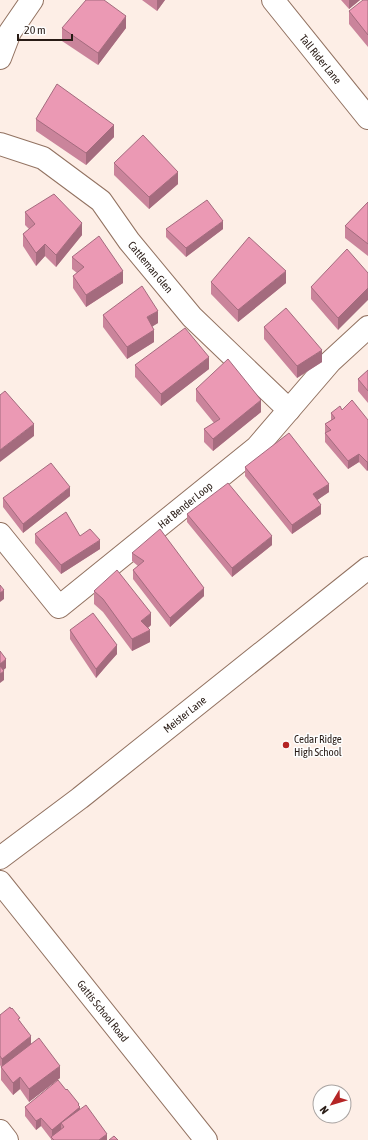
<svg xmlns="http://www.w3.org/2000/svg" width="368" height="1140" viewBox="0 0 368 1140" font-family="'Asap Condensed',sans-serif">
  <rect width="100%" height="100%" fill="#fdeee6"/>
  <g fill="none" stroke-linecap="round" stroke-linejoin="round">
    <defs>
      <g id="minor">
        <path id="s1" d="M273,0l95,118"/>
        <path d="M0,58l10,-26 22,-32"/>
        <path id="s2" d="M0,144l43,14 58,43 28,40 63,76 97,93"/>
        <path id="s3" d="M0,534l59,73 198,-160 73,-85 38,-35"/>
        <path id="s4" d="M0,858l80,-60 288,-230"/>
        <path d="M0,1131l7,9"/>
      </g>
      <g id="major">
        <path id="s5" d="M0,882l206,258"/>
      </g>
    </defs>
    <use href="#minor" stroke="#927261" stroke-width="24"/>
    <use href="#major" stroke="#927261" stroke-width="24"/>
    <use href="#minor" stroke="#fff" stroke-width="22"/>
    <use href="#major" stroke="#fff" stroke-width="22"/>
  </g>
  <path fill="#ca849b" d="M142,0h23l-8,11z
    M341,0h19l-11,9z
    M368,0v47l-19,-23v-13z
    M62,28h64l-28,37 -36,-24z
    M36,119l78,18 -28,28 -50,-34z
    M114,163l64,21 -29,25 -35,-34z
    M368,202v54l-23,-18v-12z
    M25,212l57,23 -26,32 -11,-11 -9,10 -13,-20v-12l6,-5 -4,-4z
    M166,229h57l-37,28 -20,-20z
    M72,257l51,26 -37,24 -13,-19v-12l4,-3 -5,-4z
    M368,273l-30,57 -27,-31v-12z
    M211,282l75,1 -48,39 -27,-28z
    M103,315l55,8 -6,3 2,16 -27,17 -24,-32z
    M264,327l58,35 -25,16 -33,-39z
    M135,365l74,4 -48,37 -26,-29z
    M368,370v33l-10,-12v-12z
    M196,389l65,23 -48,39 -9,-9v-13l10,-6 -18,-22z
    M342,410l26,10v50l-1,1 -8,-9 -11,7 -23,-27v-18l6,-4v-7z
    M245,467l84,25 -12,8 4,14 -29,20 -47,-58z
    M70,496l-47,37 -20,-26v-9z
    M187,514l85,31 -40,32 -45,-55z
    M35,534l45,2 20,13 -39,25 -26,-31z
    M132,553l72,43 -34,31 -37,-48v-9l5,-4 -6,-5z
    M94,591l57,34 -3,3 2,14 -18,9 -29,-39 -9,-8z
    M70,630l47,24 -9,10 -12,14 -26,-39z
    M0,1015l20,6 11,23 29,34 -31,24 -9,-13 -7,6 -12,-15v-13l-1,-2z
    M79,1106l1,3 27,31h-56v-1l-10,-13 -5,4 -11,-14v-9z"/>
  <path fill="#a46b7e" d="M157,0h8l-8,11z
    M349,0h11l-11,9z
    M126,16v12l-28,37v-12z
    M114,125v12l-28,28v-12z
    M178,172v12l-29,25v-12z
    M223,221v8l-37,28v-9z
    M82,223v12l-26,32v-12z
    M45,244v12l-9,10v-13z
    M123,271v12l-37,24v-12z
    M286,271v12l-48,39v-12z
    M368,288v12l-30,30v-12z
    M158,311v12l-11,7v-13z
    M154,330v12l-27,17v-12z
    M322,350v12l-25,16v-12z
    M209,357v12l-48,37v-12z
    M261,400v12l-48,39v-12z
    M34,424v12l-34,26v-12z
    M359,454v8l-11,7v-8z
    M367,462h1v8l-1,1z
    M329,484v8l-16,11v-9z
    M70,487v9l-47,37v-9z
    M321,505v9l-29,20v-9z
    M272,536v9l-40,32v-9z
    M100,540v9l-39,25v-9z
    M204,588v8l-34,31v-9z
    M4,590v9l-4,3v-9z
    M151,613v12l-10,9v-13z
    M150,630v12l-18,9v-12z
    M117,645v9l-9,10 -12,14v-9l12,-14z
    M6,659v9l-6,5v-9z
    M4,671v9l-4,3v-9z
    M31,1036v9l-29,23v-9z
    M60,1066v12l-31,24v-13z
    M20,1077v12l-7,6v-12z
    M79,1104v4l1,-1v9l-16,11 -3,-4v9l-9,5v-7z
    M41,1118v8l-5,4v-9z
    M107,1134v6h-8z"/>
  <path fill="#eb99b4" stroke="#a46b7e" d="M86,0h18l22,16 -28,37 -36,-25z
    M363,0h5v35l-19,-24z
    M57,84l57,41 -28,28 -50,-34z
    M143,135l35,37 -29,25 -35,-34z
    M54,194l28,29 -26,32 -11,-11 -9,9 -13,-19 12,-10 -10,-12z
    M207,200l16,21 -37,27 -20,-19z
    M368,202v42l-23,-18z
    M99,236l24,35 -37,24 -13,-19 11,-9 -12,-10z
    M249,237l37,34 -48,39 -27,-28z
    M347,249l21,24v15l-30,30 -27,-31z
    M142,286l16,25 -11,6 7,13 -27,17 -24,-32z
    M286,308l36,42 -25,16 -33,-39z
    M185,328l24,29 -48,37 -26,-29z
    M228,359l33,41 -48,39 -9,-10 16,-10 -24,-30z
    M368,370v21l-10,-12z
    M5,391l29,33 -34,26v-55z
    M352,400l16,20v42h-1l-8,-8 -11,7 -23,-28 6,-3 -6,-6 10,-6 -4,-5 9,-7 2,4z
    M289,433l40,51 -16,10 8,11 -29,20 -47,-58z
    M51,463l19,24 -47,37 -20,-26z
    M228,483l44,53 -40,32 -45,-54z
    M66,512l14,24 10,-7 10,11 -39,25 -26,-31z
    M160,529l44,59 -34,30 -37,-48 11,-9 -12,-8z
    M117,570l34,43 -10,8 9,9 -18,9 -29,-40 -9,-8z
    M0,585l4,5 -4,3z
    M93,613l24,32 -9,10 -12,14 -26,-39z
    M0,651l6,8 -6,5z
    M0,666l4,5 -4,3z
    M10,1007l1,2 1,-1 8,10 -2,1 13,17 -29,23 -2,-3v-41z
    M39,1038l21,28 -31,23 -9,-12 -7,6 -12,-16z
    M58,1080l8,10 1,-1 12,15 -1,1 2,2 -28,23 -11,-12 -5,3 -11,-14z
    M86,1105l21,29 -8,6h-45l-3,-3 13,-10 -3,-4z
    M114,1136l4,4h-9z"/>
  <circle fill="#b42425" stroke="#fefefe" stroke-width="1.5" cx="286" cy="745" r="4"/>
  <g text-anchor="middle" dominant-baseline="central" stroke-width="3" stroke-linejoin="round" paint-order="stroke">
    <g font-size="11" fill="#281b15" stroke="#fefefe">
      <text stroke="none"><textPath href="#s1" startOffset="76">Tall Rider Lane</textPath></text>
      <text stroke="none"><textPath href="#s2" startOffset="200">Cattleman Glen</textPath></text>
      <text stroke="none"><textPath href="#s3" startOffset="256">Hat Bender Loop</textPath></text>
      <text stroke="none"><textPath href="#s4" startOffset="234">Meister Lane</textPath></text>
      <text stroke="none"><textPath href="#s5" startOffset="165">Gattis School Road</textPath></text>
    </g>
    <g font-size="11" fill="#281b15" stroke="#fefefe" text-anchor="start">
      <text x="294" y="739">Cedar Ridge<tspan x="294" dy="13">High School</tspan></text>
    </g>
  </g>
  <g transform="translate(332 1104) rotate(232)"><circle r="19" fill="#fefefe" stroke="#a8a3a1"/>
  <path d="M0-3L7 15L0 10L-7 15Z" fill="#b42425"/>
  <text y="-6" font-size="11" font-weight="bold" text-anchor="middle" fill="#281b15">N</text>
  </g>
  <path d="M18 34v6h54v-6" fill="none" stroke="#281b15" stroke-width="2"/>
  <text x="24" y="34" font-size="12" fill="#281b15" stroke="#fefefe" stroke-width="3" paint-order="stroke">20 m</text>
</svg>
